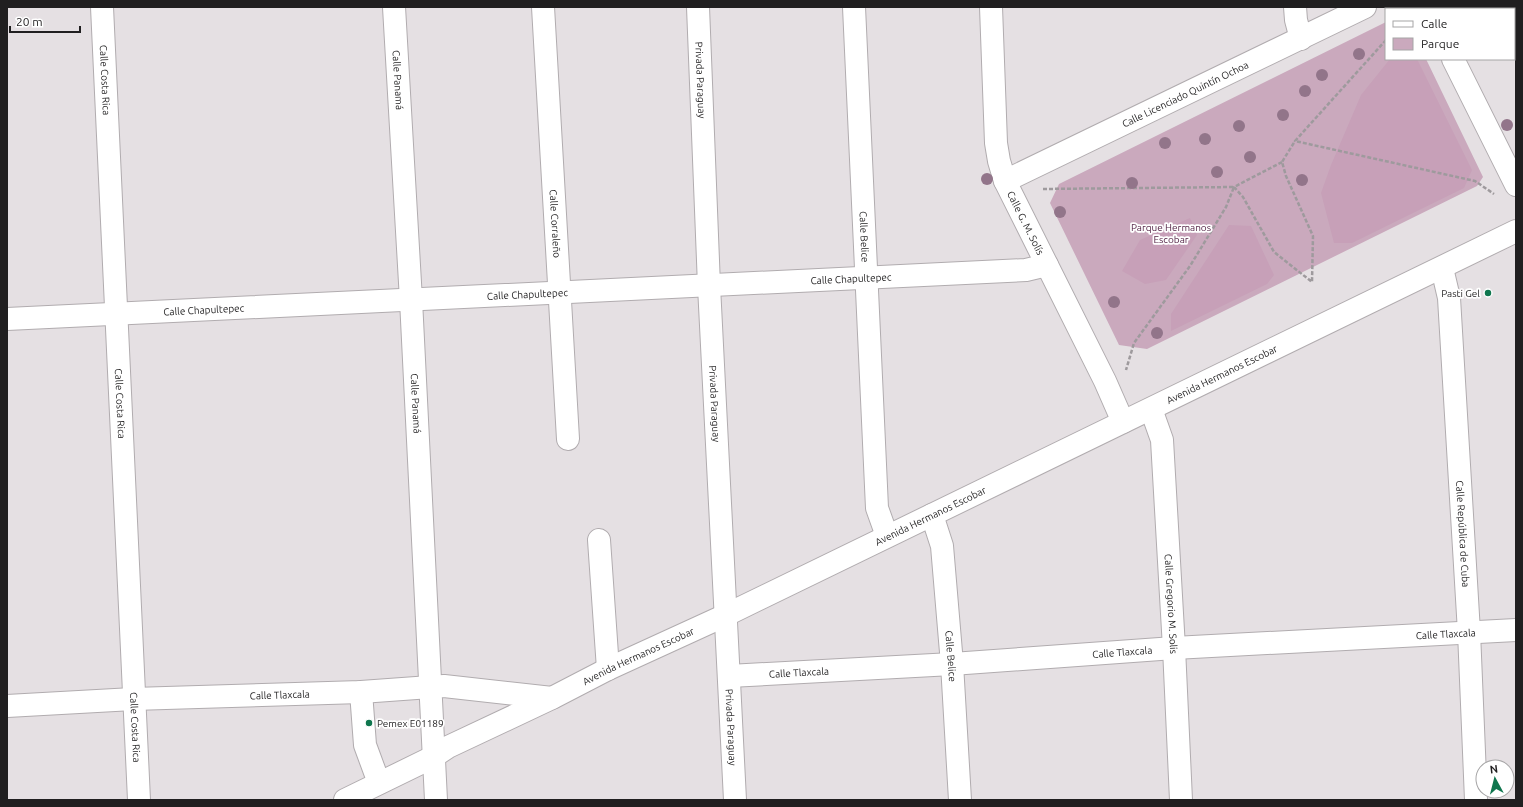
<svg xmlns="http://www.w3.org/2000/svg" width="1523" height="807" viewBox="0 0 1523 807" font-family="Ubuntu,sans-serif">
  <rect width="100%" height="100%" fill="#e5e0e3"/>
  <path fill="#caa9bd" d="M1386,22v37h40l57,118 -6,9 -330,163 -28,-4 -69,-142 9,-19z"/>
  <path fill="#c7a0b8" d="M1390,59h27l55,111 -8,18 -112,55h-18l-13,-50 10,-28 30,-70z
    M1190,218l7,17 -31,45 -21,4 -23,-13 18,-31z
    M1229,225l22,1 23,49 -7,9 -96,47v-17z"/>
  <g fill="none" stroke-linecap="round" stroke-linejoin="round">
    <defs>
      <g id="minor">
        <path id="s1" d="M102,7l37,793"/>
        <path id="s2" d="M394,7l17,293 25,500"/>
        <path id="s3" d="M543,7l25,432"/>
        <path id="s4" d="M698,7l11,279 26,514"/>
        <path id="s5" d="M854,7l23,501 10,28"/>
        <path id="s6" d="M991,7l5,136 3,18 6,20 100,200 18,41"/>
        <path d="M1295,7l1,13 5,19"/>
        <path d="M1427,7l1,2"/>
        <path d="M1453,59l63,126"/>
        <path id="s7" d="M1005,181l360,-174"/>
        <path id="s8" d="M1442,268l7,30 20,334 7,168"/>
        <path id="s9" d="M7,319l1019,-49 21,-5"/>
        <path id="s10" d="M1151,409l11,31 12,208 7,152"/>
        <path id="s11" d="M932,515l10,31 10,118 8,136"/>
        <path d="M599,540l9,129"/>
        <path id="s12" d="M729,676l223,-12 222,-16 342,-18"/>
        <path d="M361,692l4,53 14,38"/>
        <path id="s13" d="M7,706l126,-7 228,-7 83,-6 108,12"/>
      </g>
      <g id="major">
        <path id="s14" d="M345,800l88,-43 15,-10 104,-49 56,-29 118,-54 790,-384"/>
      </g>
    </defs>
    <use href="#minor" stroke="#b1acaf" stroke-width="24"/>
    <use href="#major" stroke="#b1acaf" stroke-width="24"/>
    <path stroke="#9e9a9d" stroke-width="2.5" stroke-dasharray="4 2" stroke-linecap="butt" d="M1386,40l-91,101 180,40 19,13
      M1282,162l-48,25 9,10 31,55 38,30 1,-46 -27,-60 -4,-14 13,-21
      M1043,189l191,-2 -8,20 -36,59 -56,77 -8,27"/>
    <use href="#minor" stroke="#fff" stroke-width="22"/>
    <use href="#major" stroke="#fff" stroke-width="22"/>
  </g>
  <g fill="#92758a">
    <circle cx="1359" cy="54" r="6"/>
    <circle cx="1322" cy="75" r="6"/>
    <circle cx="1305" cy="91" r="6"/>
    <circle cx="1283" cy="115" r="6"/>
    <circle cx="1507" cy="125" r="6"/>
    <circle cx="1239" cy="126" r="6"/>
    <circle cx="1205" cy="139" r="6"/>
    <circle cx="1165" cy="143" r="6"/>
    <circle cx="1250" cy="157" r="6"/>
    <circle cx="1217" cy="172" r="6"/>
    <circle cx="987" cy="179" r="6"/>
    <circle cx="1302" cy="180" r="6"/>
    <circle cx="1132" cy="183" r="6"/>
    <circle cx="1060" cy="212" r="6"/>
    <circle cx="1114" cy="302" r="6"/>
    <circle cx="1157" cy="333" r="6"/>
  </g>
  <g fill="#0f764e" stroke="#fff" stroke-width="1.5">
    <circle cx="1488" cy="293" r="4"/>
    <circle cx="369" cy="723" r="4"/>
  </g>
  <g text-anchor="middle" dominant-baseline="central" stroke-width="3.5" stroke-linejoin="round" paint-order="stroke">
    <g font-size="10" fill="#201f20" stroke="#fff">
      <text stroke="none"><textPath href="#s1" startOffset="73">Calle Costa Rica</textPath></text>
      <text stroke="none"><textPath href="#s2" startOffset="73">Calle Panamá</textPath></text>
      <text stroke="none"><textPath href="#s4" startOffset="73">Privada Paraguay</textPath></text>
      <text stroke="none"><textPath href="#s7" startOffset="200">Calle Licenciado Quintín Ochoa</textPath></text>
      <text stroke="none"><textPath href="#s6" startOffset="222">Calle G. M. Solís</textPath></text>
      <text stroke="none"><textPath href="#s3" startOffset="217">Calle Corraleño</textPath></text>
      <text stroke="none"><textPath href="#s5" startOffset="230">Calle Belice</textPath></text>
      <text stroke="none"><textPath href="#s9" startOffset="845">Calle Chapultepec</textPath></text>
      <text stroke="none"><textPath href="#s9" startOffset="521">Calle Chapultepec</textPath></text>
      <text stroke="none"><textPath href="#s9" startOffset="197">Calle Chapultepec</textPath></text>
      <text stroke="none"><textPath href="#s14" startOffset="975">Avenida Hermanos Escobar</textPath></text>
      <text stroke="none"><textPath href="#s2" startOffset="397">Calle Panamá</textPath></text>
      <text stroke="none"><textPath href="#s1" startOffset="397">Calle Costa Rica</textPath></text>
      <text stroke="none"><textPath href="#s4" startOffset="397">Privada Paraguay</textPath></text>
      <text stroke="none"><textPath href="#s14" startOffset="651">Avenida Hermanos Escobar</textPath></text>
      <text stroke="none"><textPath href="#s8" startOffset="267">Calle República de Cuba</textPath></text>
      <text stroke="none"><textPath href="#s10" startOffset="197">Calle Gregorio M. Solis</textPath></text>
      <text stroke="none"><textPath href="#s12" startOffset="718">Calle Tlaxcala</textPath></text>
      <text stroke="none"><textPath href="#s12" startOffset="394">Calle Tlaxcala</textPath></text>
      <text stroke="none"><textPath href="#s14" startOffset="327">Avenida Hermanos Escobar</textPath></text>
      <text stroke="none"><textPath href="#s11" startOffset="143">Calle Belice</textPath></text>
      <text stroke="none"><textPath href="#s12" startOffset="70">Calle Tlaxcala</textPath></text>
      <text stroke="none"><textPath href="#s13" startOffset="273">Calle Tlaxcala</textPath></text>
      <text stroke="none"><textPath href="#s1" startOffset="721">Calle Costa Rica</textPath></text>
      <text stroke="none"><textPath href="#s4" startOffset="721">Privada Paraguay</textPath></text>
    </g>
    <g font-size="10" fill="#4f1e41" stroke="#fff">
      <text x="1171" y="227">Parque Hermanos<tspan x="1171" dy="12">Escobar</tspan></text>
    </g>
    <g font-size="10" fill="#201f20" stroke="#fff" text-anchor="end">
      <text x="1480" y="293">Pasti Gel</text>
      <text x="377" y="723" text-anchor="start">Pemex E01189</text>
    </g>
  </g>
  <rect width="1523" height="807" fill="none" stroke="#201f20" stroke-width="16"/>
  <rect x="1385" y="8" width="130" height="52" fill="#ffffff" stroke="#a6a5a6"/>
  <rect x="1393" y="21" width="20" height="6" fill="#ffffff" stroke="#a6a5a6"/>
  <text x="1421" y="28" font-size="12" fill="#201f20">Calle</text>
  <rect x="1393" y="38" width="20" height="12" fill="#caa9bd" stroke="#a6a5a6"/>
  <text x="1421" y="48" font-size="12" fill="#201f20">Parque</text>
  <g transform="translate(1495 779) rotate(353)"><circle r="19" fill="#ffffff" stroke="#a6a5a6"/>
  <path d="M0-3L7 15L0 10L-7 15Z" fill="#0f764e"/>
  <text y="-6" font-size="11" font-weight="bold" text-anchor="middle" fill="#201f20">N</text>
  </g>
  <path d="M10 26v6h70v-6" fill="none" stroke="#201f20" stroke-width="2"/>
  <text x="16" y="26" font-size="12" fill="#201f20" stroke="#ffffff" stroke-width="3" paint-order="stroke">20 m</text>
</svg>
